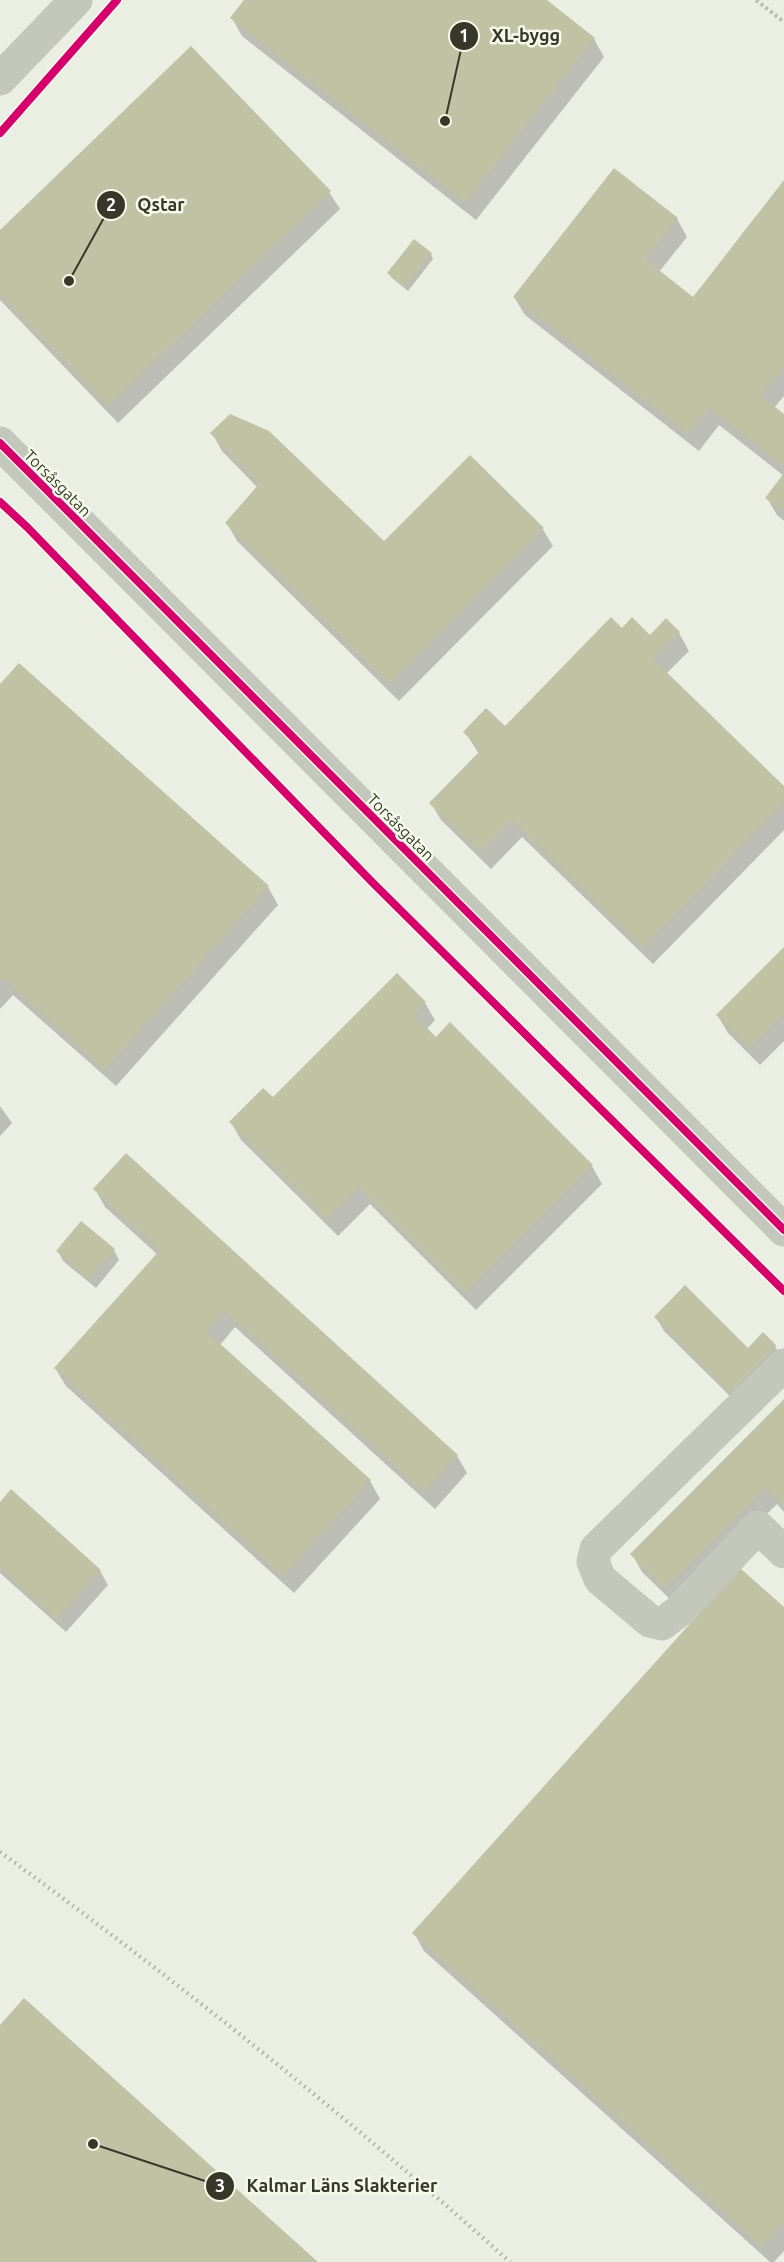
<svg xmlns="http://www.w3.org/2000/svg" width="784" height="2262" viewBox="0 0 784 2262" font-family="Ubuntu,sans-serif">
  <rect width="100%" height="100%" fill="#ebeee3"/>
  <path fill="#0003" d="M246,0h299l49,39 10,18 -128,163 -234,-184 -10,-18z
    M784,183v213l-10,12 10,8v60l-65,-51 -20,26 -174,-136 -11,-18 163,-78 10,18 -28,35 34,27z
    M329,192l11,17 -222,214 -118,-123v-68z
    M431,254l2,5 -25,32 -16,-13 -3,-4z
    M212,433l172,110 158,-15 11,18 -154,155 -162,-160 -10,-18 31,-35 -36,-37z
    M784,476v45l-7,-6 -10,-17z
    M622,630l28,7 29,-4 10,18 -23,23 118,114v42l-131,134 -131,-127 -31,32 -50,-49 -10,-17 48,-49 -14,-22 40,-4z
    M19,665l249,222 10,18 -162,181 -103,-91 -13,14v-323z
    M784,949v92l-24,24 -32,-32 -10,-17z
    M425,1003l10,17 -9,10 10,9 14,-15 142,142 10,18 -126,126 -106,-106 -32,32 -97,-96 -10,-18 42,-22z
    M0,1106l12,17 -12,13z
    M95,1189l362,267 10,17 -32,36 -200,-182 -15,18 150,136 10,18 -86,94 -228,-207 -11,-18 103,-113 -53,-48z
    M114,1250l5,10 -23,28 -33,-27 -5,-10z
    M656,1317l92,33 15,-16 12,12 8,14 -44,45 -75,-74z
    M784,1401v111l-7,-8 -101,101 -34,-33 -10,-18z
    M0,1504l100,67 8,14 -42,47 -66,-59z
    M784,1609v642l-10,11h-4l-346,-311 -10,-18z"/>
  <path fill="#c0c2a4" d="M244,0h303l48,38 -130,165 -235,-185z
    M191,46l140,145 -223,215 -108,-111v-65z
    M614,168l64,50 -33,41 48,38 91,-117v186l-23,30 23,18v53l-75,-59 -21,26 -175,-137z
    M414,239l18,14 -27,34 -18,-14z
    M230,414l39,17 115,110 86,-86 74,73 -155,156 -164,-161 34,-39 -49,-51z
    M784,473v39l-19,-14z
    M611,617l11,11 10,-11 18,18 16,-17 14,14 -27,27 131,127v16l-141,146 -131,-128 -32,32 -51,-49 52,-53 -18,-18 23,-24 19,18z
    M19,663l250,223 -164,184 -102,-92 -3,3v-297z
    M784,947v67l-34,34 -34,-33z
    M397,973l29,29 -12,13 22,22 14,-15 143,143 -128,128 -106,-106 -32,32 -98,-97 34,-34 10,9z
    M126,1153l332,302 -34,37 -199,-181 -19,20 165,149 -88,96 -229,-208 106,-118 -67,-61z
    M81,1221l34,28 -25,30 -34,-28z
    M685,1285l63,63 15,-16 13,13 -46,47 -76,-75z
    M784,1399v107l-18,-18 -101,101 -35,-35z
    M11,1489l90,81 -44,49 -57,-51v-66z
    M740,1568l44,39v616l-22,24 -350,-314z
    M24,1998l294,264h-318v-237z"/>
  <g fill="none" stroke-linecap="round" stroke-linejoin="round">
    <path stroke="#bbbeb2" stroke-width="4" stroke-dasharray="3 3" stroke-linecap="butt" d="M756,0l28,22
      M110,9l7,-9
      M0,133l25,-29"/>
    <path stroke="#c4c7bb" stroke-width="33" d="M0,79l76,-79
      M0,443l784,787
      M784,1365l-188,184 -3,13 7,17 50,42 12,3 17,-13 79,-84 26,25"/>
    <path stroke="#adafa5" stroke-width="4.5" stroke-dasharray="1.5 4.5" stroke-linecap="butt" d="M0,1852c177,129 347,264 510,410"/>
    <defs>
      <path id="cycleway" d="M0,133l117,-133
        M0,443l784,787
        M0,502l27,25 346,356 411,408"/>
    </defs>
    <use href="#cycleway" stroke="#f5faea" stroke-width="11"/>
    <use href="#cycleway" stroke="#d6006c" stroke-width="8"/>
  </g>
  <g text-anchor="middle" dominant-baseline="central" stroke-width="5" stroke-linejoin="round" paint-order="stroke">
    <g font-size="16" fill="#373829" stroke="#f5faea">
      <text transform="translate(58 483) rotate(45)">Torsåsgatan</text>
      <text transform="translate(401 827) rotate(45)">Torsåsgatan</text>
    </g>
  </g>
  <path fill="none" stroke="#373829" stroke-width="2" d="M445 121L464 36M69 281L111 205M93 2144L220 2186"/>
  <g fill="#373829" stroke="#f5faea" stroke-width="2">
    <circle cx="445" cy="121" r="6"/>
    <circle cx="69" cy="281" r="6"/>
    <circle cx="93" cy="2144" r="6"/>
    <circle cx="464" cy="36" r="15"/>
    <circle cx="111" cy="205" r="15"/>
    <circle cx="220" cy="2186" r="15"/>
  </g>
  <g font-size="18" text-anchor="middle" font-weight="bold" fill="#fff">
    <text x="464" y="42">1</text>
    <text x="111" y="211">2</text>
    <text x="220" y="2192">3</text>
  </g>
  <g font-size="18" text-anchor="middle" font-weight="bold" fill="#373829" stroke="#f5faea" stroke-width="5" stroke-linejoin="round" paint-order="stroke">
    <text x="526" y="42">XL-bygg</text>
    <text x="161" y="211">Qstar</text>
    <text x="342" y="2192">Kalmar Läns Slakterier</text>
  </g>
</svg>
